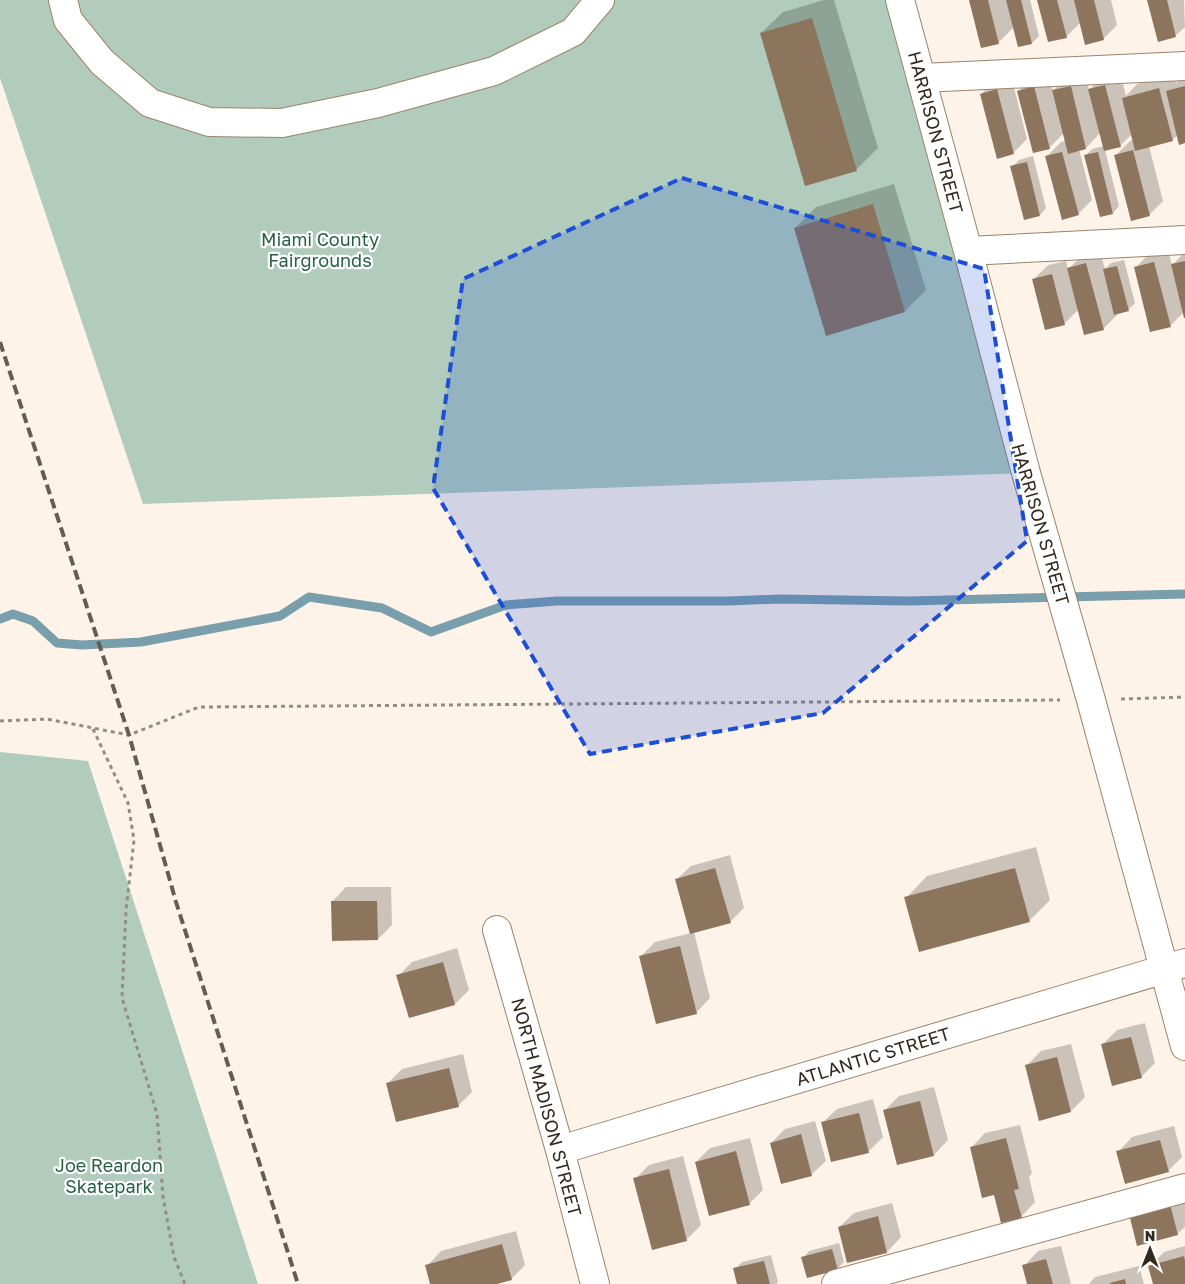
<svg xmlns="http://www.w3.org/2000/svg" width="1185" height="1284" viewBox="0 0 1185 1284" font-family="'Golos Text',sans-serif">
  <rect width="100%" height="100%" fill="#fef3e8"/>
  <path fill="#b1ccbc" d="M0,0h900l126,473 -883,31 -143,-426z
    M0,752l88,9 170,523h-258z"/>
  <path fill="#0003" d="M824,0h10l44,148 -21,21 -51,15 -45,-151 22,-21z
    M970,0h60l9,36 -7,7 -13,3 -5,-19 -16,16z
    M1038,0h73l6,25 -14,14 -22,-17 -15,15z
    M1149,0h35l1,27 -10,9z
    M1085,72l4,18 15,-15 16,-3 6,24 11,-12 36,-9 3,8 5,-6 4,-1v66l-7,-7 -6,5 -23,6 14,55 -14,14 -33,-60 14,-14 4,-1 -2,-6 -12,12 -15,4 14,56 -6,7 -28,-57 7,-7 12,-3 -4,-13 -14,15 -7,1 13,51 -14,14 -31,-58 14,-14 5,-1 -2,-8 -15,15 -30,-57 14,-14 15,-4 5,18 14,-15z
    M1011,76l16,63 -14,14 -32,-59 15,-14z
    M1033,156l13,52 -6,7 -28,-48 7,-7z
    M894,184l32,106 -21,21 -110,-83 21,-21z
    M1168,249l4,16 13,-13v64l-1,-4 -14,14 -35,-58 14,-14z
    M1100,250l5,19 6,-6 13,-3 11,43 -7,7 -11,3v2l-14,14 -24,-20 -15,15 -30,-45 14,-14 18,-4 2,8 15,-14z
    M1036,847l14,53 -21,21 -123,-23 21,-22z
    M730,855l14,53 -14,14 -36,10 16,66 -14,15 -56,-56 15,-15 36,-9 -15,-53 15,-14z
    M346,887h45l1,38 -14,14 -46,-37z
    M457,948l12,42 -14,14 -45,13 -12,-41 14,-14z
    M1145,1023l10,40 -14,14 -38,-33 14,-14z
    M1071,1044l14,53 -14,14 -45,-45 15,-15z
    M463,1054l9,38 -14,14 -70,-23 14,-14z
    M934,1087l14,53 -14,15 -36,9 -14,-53 15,-15z
    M873,1099l10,38 -15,15 -46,-29 15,-14z
    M815,1121l11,40 -15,14 -40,-32 14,-14z
    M1020,1125l12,48 -3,4 6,25 -14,15 -26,-23 -24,-46 14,-15z
    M1174,1126l8,31 -14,14 -50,-19 14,-15z
    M750,1138l13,52 -14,14 -53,-42 14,-14z
    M683,1156l18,69 -14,14 -34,9 -18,-69 14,-14z
    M1185,1194v33l-8,7 -47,-19z
    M892,1203l9,34 -14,15 -39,9 -9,-34 15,-14z
    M516,1231l9,34 -14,14 -19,5h-60l-5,-18 14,-15z
    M839,1243l5,19 -7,7 -34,-11 6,-7z
    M1061,1246l10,38h-42l-5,-18 14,-15z
    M1185,1246v38h-31l-4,-18 14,-14z
    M771,1255l7,27 -2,2h-37l-4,-15 7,-7z
    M1139,1266l5,18h-55l6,-7z"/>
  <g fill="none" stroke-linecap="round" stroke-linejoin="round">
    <path stroke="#799eac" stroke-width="9" d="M0,619l13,-5 20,7 24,22 25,2 59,-3 139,-26 29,-19 73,11 49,24 75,-27 51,-4h172l50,-2 129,2 277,-7"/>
  </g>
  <path fill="#8d745c" d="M969,0h19l11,44 -18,4z
    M1006,0h15l11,44 -14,3z
    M1037,0h20l10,38 -19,4z
    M1074,0h20l10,40 -19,5z
    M1147,0h20l9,37 -18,5z
    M812,18l45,153 -52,15 -45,-153z
    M1105,85l16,62 -17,4 -16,-62z
    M1034,86l16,63 -17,4 -16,-62z
    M1071,86l15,63 -18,5 -16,-64z
    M1185,86v57l-6,2 -13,-54z
    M1159,88l14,53 -38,10 -13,-53z
    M997,89l17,65 -17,5 -17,-65z
    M1133,150l17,66 -19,5 -17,-66z
    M1062,152l17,63 -17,5 -17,-64z
    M1098,152l15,62 -13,3 -16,-62z
    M1027,162l13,54 -16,4 -14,-54z
    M873,204l32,108 -79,24 -32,-108z
    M1185,261v57h-1l-13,-54z
    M1154,262l17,65 -21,5 -16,-65z
    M1086,263l18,67 -20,5 -17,-67z
    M1117,266l12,45 -15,4 -11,-46z
    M1052,274l13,51 -20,5 -13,-51z
    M715,868l16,55 -41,11 -15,-55z
    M1015,868l15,54 -111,30 -15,-55z
    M331,901h46l1,39 -46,1z
    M680,946l17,68 -41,10 -17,-68z
    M443,962l12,43 -46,13 -13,-43z
    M1131,1037l11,41 -30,8 -11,-42z
    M1057,1057l14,55 -32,9 -14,-56z
    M449,1068l10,39 -63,15 -10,-39z
    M920,1101l14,55 -37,9 -14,-55z
    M859,1113l10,40 -38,9 -10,-40z
    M801,1134l11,42 -31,8 -11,-41z
    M1006,1138l13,51 -5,1 8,28 -21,5 -7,-28 -12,3 -12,-51z
    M1160,1140l9,32 -44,12 -9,-33z
    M736,1151l14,54 -41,11 -14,-54z
    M669,1169l18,72 -35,9 -19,-72z
    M1170,1204l8,31 -41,11 -8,-32z
    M878,1216l9,37 -40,10 -9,-36z
    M502,1244l10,36 -15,4h-67l-5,-19z
    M832,1249l6,21 -31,8 -6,-21z
    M1184,1256l1,5v23h-32l-5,-18z
    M1046,1259l7,25h-26l-5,-19z
    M764,1261l6,23h-33l-4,-16z
    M1125,1279l1,5h-16v-1z"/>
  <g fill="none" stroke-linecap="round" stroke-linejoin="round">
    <defs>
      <path id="minor" d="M63,0l5,20 34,42 48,41 59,19 73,1 96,-20 116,-32 79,-39 27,-32
        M900,0l68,251 58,222 65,227 94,346
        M921,78l264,-12
        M968,251l217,-11
        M497,930l63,220 35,134
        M560,1150l625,-187
        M836,1284l349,-96"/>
    </defs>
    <use href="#minor" stroke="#9c836a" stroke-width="30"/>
    <path stroke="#968c81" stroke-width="3" stroke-dasharray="4 4" stroke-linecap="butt" d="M1121,699l64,-2
      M0,721l47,-2 82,16 70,-28 861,-7
      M93,729l35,74 6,37 -8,70 -4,88 35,116 6,83 11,60 11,27"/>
    <use href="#minor" stroke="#fff" stroke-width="28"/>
    <path stroke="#675c51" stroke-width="4" stroke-dasharray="10 5" stroke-linecap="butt" d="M0,342l129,393 47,167 122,382"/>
  </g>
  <path fill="#1d4ed8" fill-opacity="0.2" stroke="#1d4ed8" stroke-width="4" stroke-dasharray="10 6" stroke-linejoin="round" d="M682,178l302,91 43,272 -204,172 -233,41 -157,-266 30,-209z"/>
  <g text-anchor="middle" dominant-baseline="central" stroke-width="4.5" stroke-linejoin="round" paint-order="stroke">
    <g font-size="18" fill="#33291e" stroke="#fff">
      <text transform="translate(936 132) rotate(75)">HARRISON STREET</text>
      <text transform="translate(1041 524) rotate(74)">HARRISON STREET</text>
      <text transform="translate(873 1056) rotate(-17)">ATLANTIC STREET</text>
      <text transform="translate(547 1107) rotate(75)">NORTH MADISON STREET</text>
    </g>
    <g font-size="18" fill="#286044" stroke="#fff">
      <text x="320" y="239">Miami County<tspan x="320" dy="21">Fairgrounds</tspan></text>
      <text x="109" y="1165">Joe Reardon<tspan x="109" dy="21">Skatepark</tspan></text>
    </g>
  </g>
  <g transform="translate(1150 1249)" stroke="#ffffff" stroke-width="4" paint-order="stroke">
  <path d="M0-4L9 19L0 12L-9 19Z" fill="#33291e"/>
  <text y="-8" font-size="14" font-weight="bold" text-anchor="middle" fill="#33291e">N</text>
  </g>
</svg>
